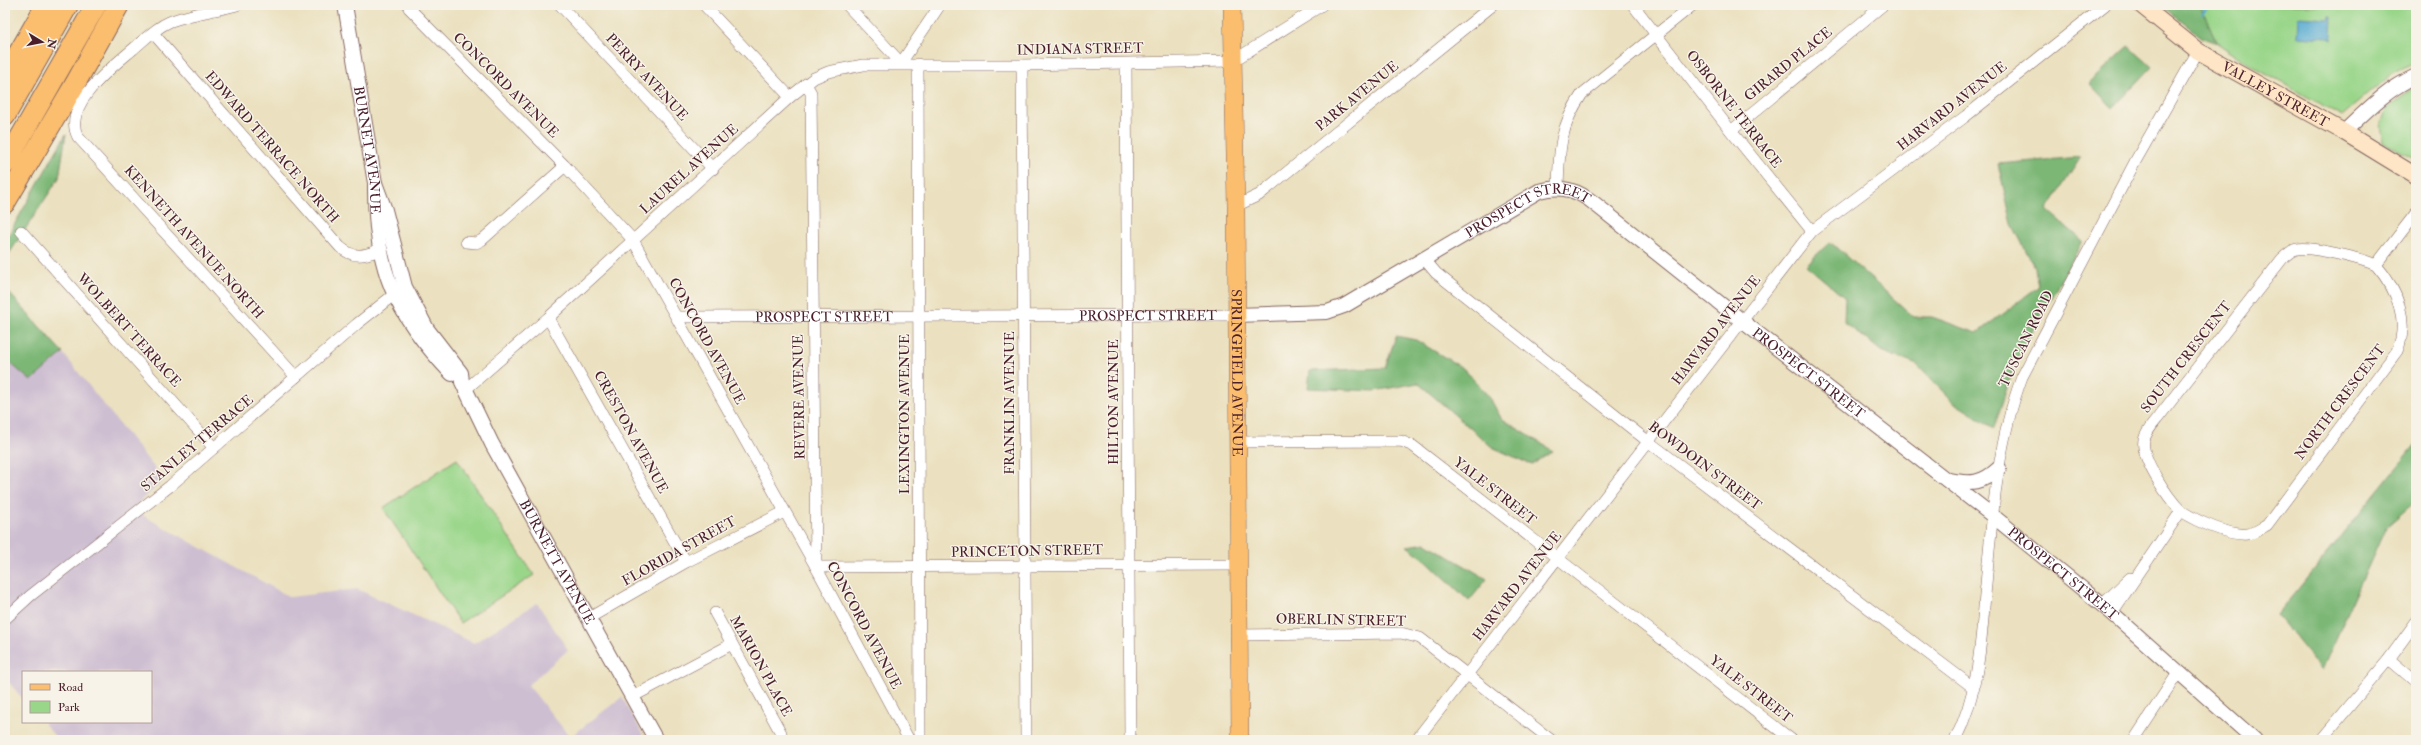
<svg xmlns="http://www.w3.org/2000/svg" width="2421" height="745" viewBox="0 0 2421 745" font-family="'IM FELL Double Pica',serif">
  <rect width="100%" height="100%" fill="#f7f3e8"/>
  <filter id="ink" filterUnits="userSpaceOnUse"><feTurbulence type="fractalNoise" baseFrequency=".025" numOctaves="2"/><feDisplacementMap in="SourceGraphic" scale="8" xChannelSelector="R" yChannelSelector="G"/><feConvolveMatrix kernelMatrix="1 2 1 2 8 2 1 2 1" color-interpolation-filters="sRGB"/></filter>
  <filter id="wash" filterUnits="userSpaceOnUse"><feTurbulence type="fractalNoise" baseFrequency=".012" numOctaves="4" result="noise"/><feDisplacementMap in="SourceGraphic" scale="16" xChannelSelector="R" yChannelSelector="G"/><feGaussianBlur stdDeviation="0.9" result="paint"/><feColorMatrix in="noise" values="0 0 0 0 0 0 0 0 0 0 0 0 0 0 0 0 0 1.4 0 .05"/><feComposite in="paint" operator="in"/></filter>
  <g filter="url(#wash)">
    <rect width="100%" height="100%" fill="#ebe1c0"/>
    <path fill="#cebed1" d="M63,353l101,127 -31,28 16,11 141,78 67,-8 117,54 63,-40 31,47 -40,35 42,52 52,-40 24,43h-588l-15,-18h108v-50h-128v27l-18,-21v-312l3,-4 23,19z"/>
    <path fill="#9ad68a" stroke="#727a5a" d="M2200,5h216v58l-26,12 -48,41 -89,-49 -36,-24z
      M2416,86v73l-33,-17 -3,-15 6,-18z
      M457,459l77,116 -74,48 -77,-115z"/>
    <path fill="#7bb776" stroke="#626b50" d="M2160,5h40l17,38 -14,-5z
      M2129,46l23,21 -39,41 -24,-25z
      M66,134l-7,44 -54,82v-19z
      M2081,157l-34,53 36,31 -67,119 -22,68 -41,-26 -36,-37 -36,-14 -37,-29 1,-24 -39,-33 24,-23 84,75h18l45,16 61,-46 -3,-19 -23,-44 -14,-60z
      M5,288l58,65 -32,28 -22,-19 -4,4z
      M1396,336l20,4 48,29 26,29 11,20 52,33 -21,14 -40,-18 -74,-64 -44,8 -66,-3 2,-17 75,-3z
      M2416,444v57l-30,26 -64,143 -45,-55z
      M1426,543l61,36 -18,22 -43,-41 -19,-14z"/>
    <path fill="#55aad1" stroke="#50647e" d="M2330,16h2l-1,24 -3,-2 -31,-2 1,-19 31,2z"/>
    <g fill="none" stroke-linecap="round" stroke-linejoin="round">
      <path stroke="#55aad1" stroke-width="2.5" d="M2203,13l8,-8"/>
    </g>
  </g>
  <g filter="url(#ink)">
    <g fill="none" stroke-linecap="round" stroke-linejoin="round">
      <defs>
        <g id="minor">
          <path d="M237,5c-22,6 -48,9 -68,17 -14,6 -26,19 -37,28 -20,17 -71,56 -54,87l218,240"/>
          <path d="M560,5l153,164"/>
          <path d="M704,5l86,92"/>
          <path d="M847,5l54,58"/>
          <path d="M1633,5l98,126 81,100"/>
          <path d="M409,8l156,158 68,74 183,327 93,173"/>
          <path d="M153,33l187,214c14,12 23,9 40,3"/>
          <path d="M901,63l39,-58"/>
          <path d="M918,64l2,676"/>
          <path d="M1126,64l4,676"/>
          <path d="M1022,65l4,675"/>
          <path d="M806,84l5,9 5,474 423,-2"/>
          <path d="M1731,131l152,-126"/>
          <path d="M1558,188c1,-38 2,-62 24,-94l111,-89"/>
          <path d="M1236,206l23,-11 234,-190"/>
          <path d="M21,231l193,217"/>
          <path d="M466,242l10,1 6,-3 83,-74"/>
          <path d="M1425,260l11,13 209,166 329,249"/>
          <path id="s1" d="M678,317l557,-2"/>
          <path d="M548,318l138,244"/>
          <path d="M466,389l82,-71 242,-221 24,-19 14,-6 35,-7h159l211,-4 89,-56"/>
          <path d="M1238,442l163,-1 12,5 379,294"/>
          <path d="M2181,511c16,10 48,25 66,23 7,0 13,-5 20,-9l130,-174c13,-30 0,-62 -21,-86l40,-52"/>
          <path d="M2102,605l28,-27"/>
          <path d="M715,613l66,120"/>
          <path d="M2112,613l69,-102c-12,-12 -41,-53 -37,-71 2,-8 8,-15 13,-21l125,-160c4,-4 9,-9 15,-10 13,-3 66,10 79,16"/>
          <path d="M589,618l97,-56 98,-50"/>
          <path d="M5,619l25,-23 140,-110 187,-162 44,-35"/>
          <path d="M1240,635l161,-2 19,5 131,102"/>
          <path d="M2389,659l27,23"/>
          <path d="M632,697l100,-53"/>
          <path d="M1416,740l396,-509 154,-115 139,-111"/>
          <path d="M1955,740c23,-45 26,-96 30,-145 7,-74 11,-149 37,-218l114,-217 62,-109"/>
          <path d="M2134,740l44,-67"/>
          <path d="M2321,740l68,-81 27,-37"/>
        </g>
        <g id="tertiary">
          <path id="s2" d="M345,5l30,178c-1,84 19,130 77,191"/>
          <path d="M2344,132c23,-22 43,-43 72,-56"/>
          <path id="s3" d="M375,183l10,27 20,77 22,42 34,44 1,9 30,62 164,296"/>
          <path id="s4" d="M1235,315l92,-3 17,-6 195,-115c22,-6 39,-1 56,13l147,117 251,195 119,97 143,127"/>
          <path d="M1948,480c23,4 34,4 51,-12"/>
        </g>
        <g id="secondary">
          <path id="s5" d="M2141,5l57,46 146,81 72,44"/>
        </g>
        <g id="primary">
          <path id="s6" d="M1232,5l4,201 4,534"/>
        </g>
        <path id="motorway" d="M5,77l41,-72
          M5,116l63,-111
          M5,164l91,-159
          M5,203l70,-119 44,-79"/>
      </defs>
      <use href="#minor" stroke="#82635f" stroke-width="12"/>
      <use href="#tertiary" stroke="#82635f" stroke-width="16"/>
      <use href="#secondary" stroke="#82635f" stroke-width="18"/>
      <use href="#primary" stroke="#82635f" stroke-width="18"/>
      <use href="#motorway" stroke="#82635f" stroke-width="22"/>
      <use href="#minor" stroke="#fff" stroke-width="11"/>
      <use href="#tertiary" stroke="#fff" stroke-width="14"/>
      <use href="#secondary" stroke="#fde5c5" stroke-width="16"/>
      <use href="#primary" stroke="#fbbd6e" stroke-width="17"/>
      <use href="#motorway" stroke="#fbbd6e" stroke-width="20"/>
    </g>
  </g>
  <g text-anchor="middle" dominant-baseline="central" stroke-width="3" stroke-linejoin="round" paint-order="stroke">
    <g font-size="14" fill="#4a1f2b" stroke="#f7f3e8">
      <text transform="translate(1080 49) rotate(-1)">INDIANA STREET</text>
      <text transform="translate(1788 64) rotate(-39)">GIRARD PLACE</text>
      <text transform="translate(647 77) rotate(47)">PERRY AVENUE</text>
      <text transform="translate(506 85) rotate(45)">CONCORD AVENUE</text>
      <text stroke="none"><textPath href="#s5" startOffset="162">VALLEY STREET</textPath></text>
      <text transform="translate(1357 96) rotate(-39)">PARK AVENUE</text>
      <text transform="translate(1952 106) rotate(-38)">HARVARD AVENUE</text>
      <text transform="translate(1734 109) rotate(52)">OSBORNE TERRACE</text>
      <text transform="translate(272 147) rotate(49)">EDWARD TERRACE NORTH</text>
      <text stroke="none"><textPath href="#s2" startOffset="147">BURNET AVENUE</textPath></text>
      <text transform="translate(689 169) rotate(-42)">LAUREL AVENUE</text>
      <text stroke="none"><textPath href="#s4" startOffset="321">PROSPECT STREET</textPath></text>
      <text transform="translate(194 242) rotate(48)">KENNETH AVENUE NORTH</text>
      <text stroke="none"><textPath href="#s1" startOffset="470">PROSPECT STREET</textPath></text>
      <text stroke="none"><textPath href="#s1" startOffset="146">PROSPECT STREET</textPath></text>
      <text transform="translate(129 330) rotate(48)">WOLBERT TERRACE</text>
      <text transform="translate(1716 330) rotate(-52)">HARVARD AVENUE</text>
      <text transform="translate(2026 339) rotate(-64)">TUSCAN ROAD</text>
      <text transform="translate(707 341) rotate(61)">CONCORD AVENUE</text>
      <text transform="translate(2186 357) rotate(-52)">SOUTH CRESCENT</text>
      <text stroke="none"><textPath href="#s6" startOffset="368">SPRINGFIELD AVENUE</textPath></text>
      <text stroke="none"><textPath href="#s4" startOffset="669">PROSPECT STREET</textPath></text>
      <text transform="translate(799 397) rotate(-91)">REVERE AVENUE</text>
      <text transform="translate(1113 402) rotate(-90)">HILTON AVENUE</text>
      <text transform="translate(2340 402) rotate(-53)">NORTH CRESCENT</text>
      <text transform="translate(1009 403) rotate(-90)">FRANKLIN AVENUE</text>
      <text transform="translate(904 414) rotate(-90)">LEXINGTON AVENUE</text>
      <text transform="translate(631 432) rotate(61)">CRESTON AVENUE</text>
      <text transform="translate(197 443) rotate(-40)">STANLEY TERRACE</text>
      <text transform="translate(1705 466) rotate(37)">BOWDOIN STREET</text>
      <text transform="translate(1495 491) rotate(38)">YALE STREET</text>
      <text transform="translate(679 551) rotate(-29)">FLORIDA STREET</text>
      <text transform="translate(1027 551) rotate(-1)">PRINCETON STREET</text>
      <text stroke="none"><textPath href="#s3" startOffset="424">BURNETT AVENUE</textPath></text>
      <text stroke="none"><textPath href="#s4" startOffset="993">PROSPECT STREET</textPath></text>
      <text transform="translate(1517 586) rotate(-52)">HARVARD AVENUE</text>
      <text transform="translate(1341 620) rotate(1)">OBERLIN STREET</text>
      <text transform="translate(864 625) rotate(62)">CONCORD AVENUE</text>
      <text transform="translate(761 666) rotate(61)">MARION PLACE</text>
      <text transform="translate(1751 689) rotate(38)">YALE STREET</text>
    </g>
  </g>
  <rect width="2421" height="745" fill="none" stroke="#f7f3e8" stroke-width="20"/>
  <rect x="22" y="671" width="130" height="52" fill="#f7f3e8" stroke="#b29e9c"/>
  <rect x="30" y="684" width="20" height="6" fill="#fbbd6e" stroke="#b29e9c"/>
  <text x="58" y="691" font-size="12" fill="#4a1f2b">Road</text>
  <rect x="30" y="701" width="20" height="12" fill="#9ad68a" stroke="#b29e9c"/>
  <text x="58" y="711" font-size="12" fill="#4a1f2b">Park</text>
  <g transform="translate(42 42) rotate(100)" stroke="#f7f3e8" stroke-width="3" paint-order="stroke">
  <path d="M0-3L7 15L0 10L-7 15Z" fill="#4a1f2b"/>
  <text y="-6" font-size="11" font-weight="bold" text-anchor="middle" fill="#4a1f2b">N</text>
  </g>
</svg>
